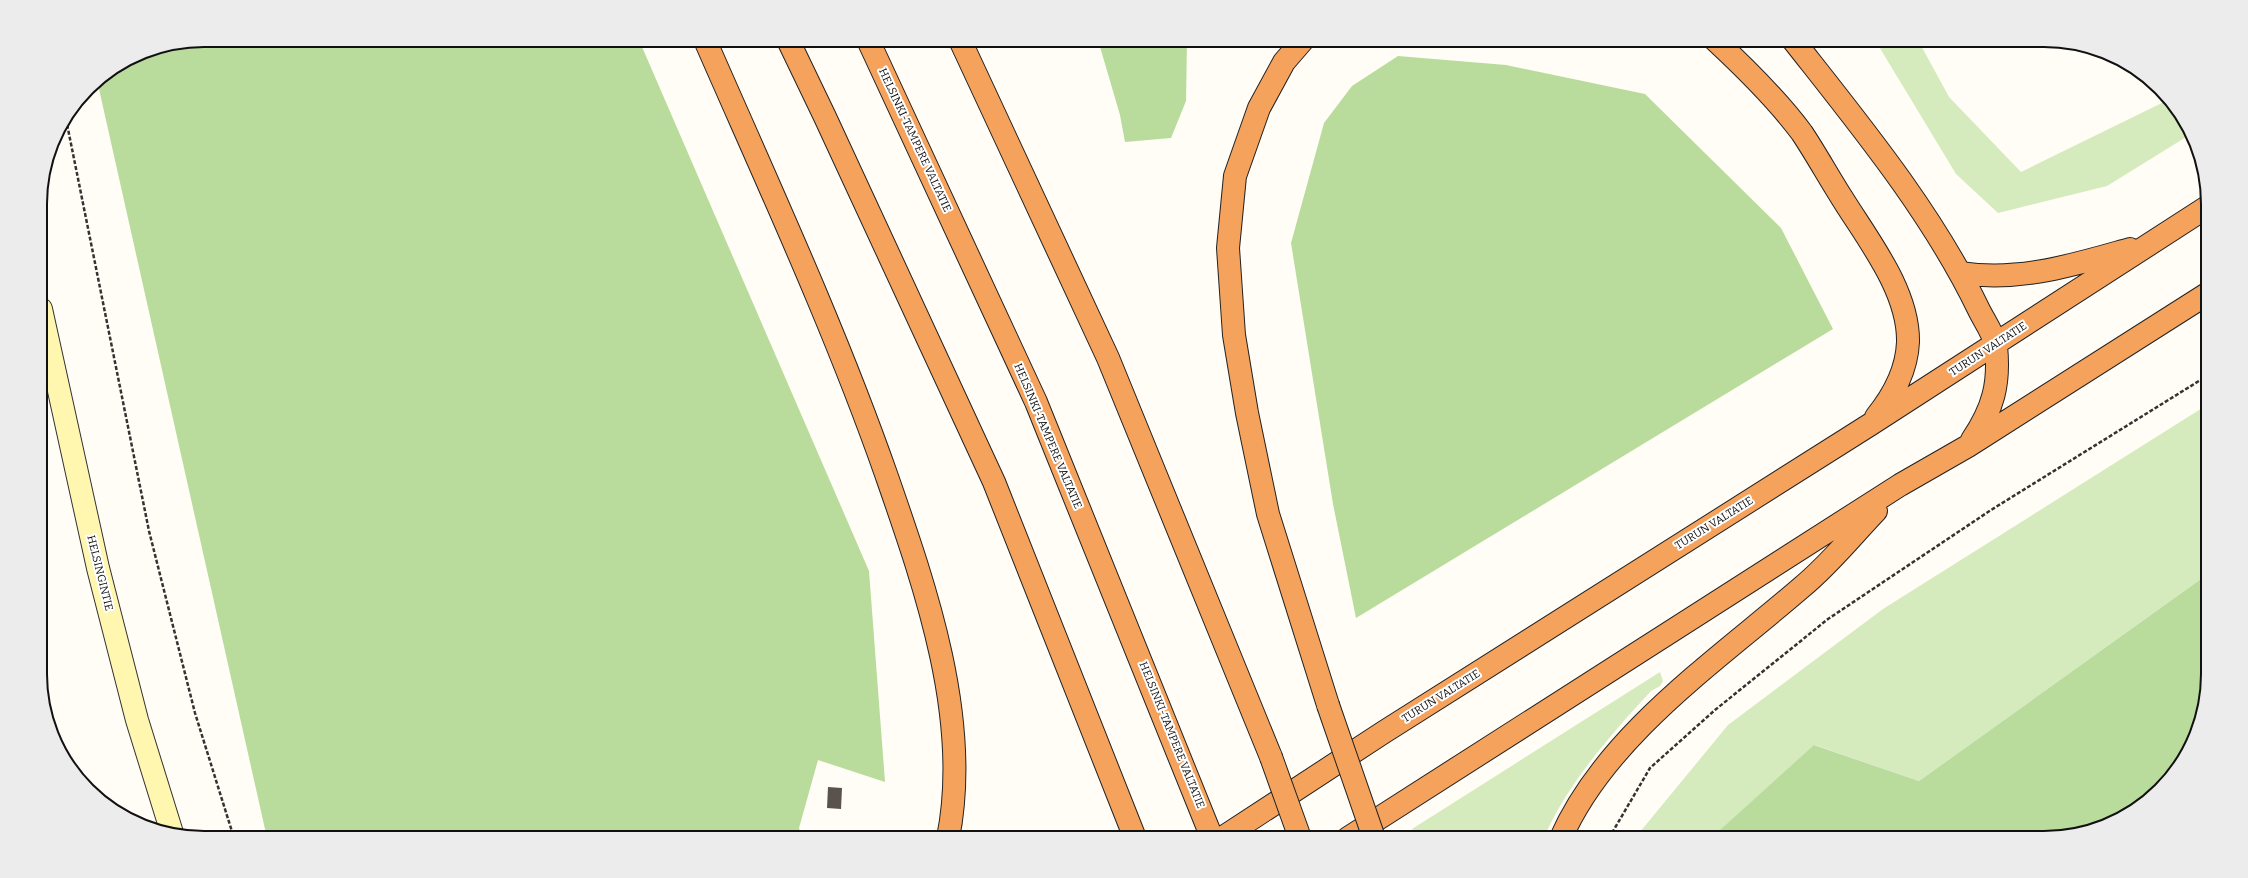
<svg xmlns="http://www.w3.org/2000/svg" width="2248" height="878" viewBox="0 0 2248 878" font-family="Bitter,serif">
  <rect width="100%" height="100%" fill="#fffdf5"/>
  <path fill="#d5ebbd" d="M1875,40h43l31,57 72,75 149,-73 21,35 -84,52 -109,27 -42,-39z
    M2207,405l1,169 -289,207 -104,-36 -104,93h-76l93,-113 155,-116z
    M1660,672l3,9 -3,5 -9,5c-39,42 -85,94 -107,147h-128l-4,-9z"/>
  <path fill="#b9dc9c" d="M204,40h435l230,531 16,211 -67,-22 -19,68 3,10h-535l-170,-758 44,-28z
    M1098,40h89l-1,61 -15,37 -46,4 -5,-27z
    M1398,56l108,9 139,29 136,134 52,101 -477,289 -23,-114 -42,-261 33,-120 28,-37z
    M2208,574v100l-9,53 -25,47 -8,8 -72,48 -39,8h-344l103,-93 105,36z"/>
  <path fill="#5a524d" d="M828,787l14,1 -1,21 -14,-1z"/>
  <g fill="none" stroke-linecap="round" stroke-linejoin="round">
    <defs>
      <path id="secondary" d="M41,309l57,259 39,152 35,113"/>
      <path id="highway" d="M705,40c63,144 129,286 181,434 39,112 86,245 62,364
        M788,40l37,77 169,365 141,356
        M868,40l168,362 176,436
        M960,40l148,318 163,399
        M1303,40l-19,22 -25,46 -24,68 -7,72 6,87 13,78 21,101 60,191
        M1715,40c30,28 62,59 87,93 14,21 26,43 40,65 26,42 67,93 66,144 -1,27 -15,54 -32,75
        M1793,40c66,84 138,171 185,268 5,11 16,26 18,38 4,38 -3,63 -24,94
        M1961,273c59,9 112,-8 169,-24
        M1222,838l162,-106 487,-308 336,-217
        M1348,838l552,-353 68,-39 239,-152
        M1561,838c45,-103 158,-179 241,-251 27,-22 50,-51 74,-76"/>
    </defs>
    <use href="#secondary" stroke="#333" stroke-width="24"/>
    <use href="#highway" stroke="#222" stroke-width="24"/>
    <path stroke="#333" stroke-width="2.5" stroke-dasharray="4 2" stroke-linecap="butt" d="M66,119l83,412 46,182 39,125
      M43,677l5,42
      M1609,838l41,-70 65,-58 113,-91 163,-109 216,-134"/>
    <use href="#secondary" stroke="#fff6b0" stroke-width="22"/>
    <use href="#highway" stroke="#f5a25d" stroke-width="22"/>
    <defs>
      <path id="highway-bridge" d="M1328,705l46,133
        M1271,757l29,81"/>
    </defs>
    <use href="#highway-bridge" stroke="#222" stroke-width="24" stroke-linecap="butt"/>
    <use href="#highway-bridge" stroke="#f5a25d" stroke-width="22"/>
  </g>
  <g text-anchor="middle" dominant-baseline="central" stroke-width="4" stroke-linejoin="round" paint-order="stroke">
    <g font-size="11" fill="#111" stroke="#fff">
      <text transform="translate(915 140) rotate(65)">HELSINKI-TAMPERE VALTATIE</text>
      <text transform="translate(1988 349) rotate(-33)">TURUN VALTATIE</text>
      <text transform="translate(1048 436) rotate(67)">HELSINKI-TAMPERE VALTATIE</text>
      <text transform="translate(1714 523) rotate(-32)">TURUN VALTATIE</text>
      <text transform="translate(100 573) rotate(76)">HELSINGINTIE</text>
      <text transform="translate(1441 696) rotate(-32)">TURUN VALTATIE</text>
      <text transform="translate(1172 735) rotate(68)">HELSINKI-TAMPERE VALTATIE</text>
    </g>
  </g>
  <path d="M0 0H2248V878H0ZM204 47H2044A157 157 0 0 1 2201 204V674A157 157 0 0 1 2044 831H204A157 157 0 0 1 47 674V204A157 157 0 0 1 204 47Z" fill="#ececec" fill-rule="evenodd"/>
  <path fill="none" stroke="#111" stroke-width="2" d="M204 47H2044A157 157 0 0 1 2201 204V674A157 157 0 0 1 2044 831H204A157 157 0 0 1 47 674V204A157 157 0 0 1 204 47Z"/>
</svg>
